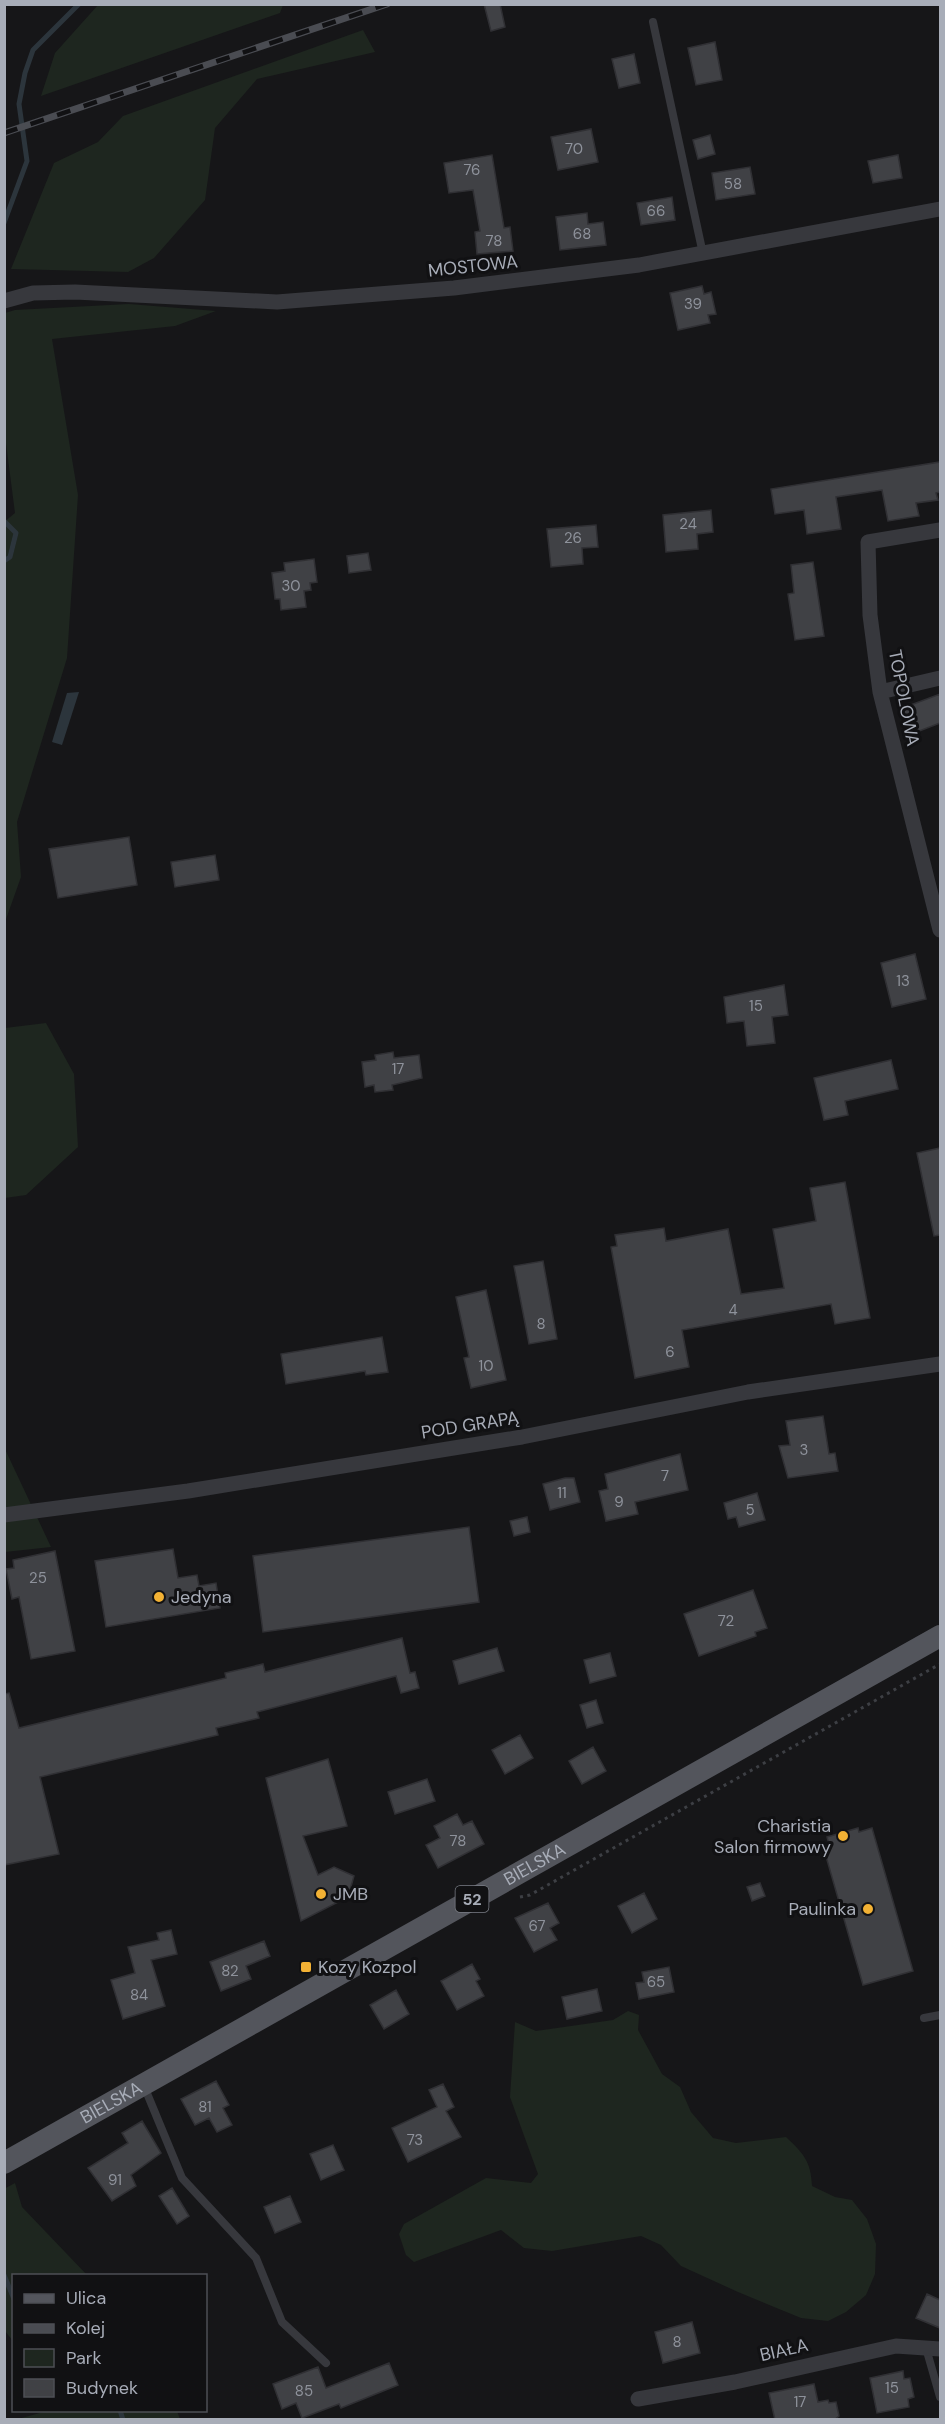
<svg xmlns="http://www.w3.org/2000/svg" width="945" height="2424" viewBox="0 0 945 2424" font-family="'DM Sans',sans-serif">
  <rect width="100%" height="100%" fill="#161618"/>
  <path fill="#1e261f" d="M98,5v-1l185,1 -3,8 -239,83 14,-43z
    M363,30l12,22 -118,27 -42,49 -10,72 -51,58 -26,14 -117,-3 43,-106 44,-21 25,-26z
    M129,304l87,7 -41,15 -123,13 26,156 -11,163 -50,164 4,55 -16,45 -1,-400 11,-9 -11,-85 1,-115 10,-3z
    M46,1023l28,51 4,73 -52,48 -21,3v-170z
    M4,1447l47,100 -46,5z
    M628,2011l11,4 -1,15 24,44 18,13 11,25 22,26 23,5 50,-6c17,16 25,24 26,49l23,11 17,3 15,19 9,25 -1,30 -9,21 -20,17 -18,9 -27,-3 -63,-26 -57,-26 -20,-21 -20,-9 -89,15 -28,-3 -23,-18 -87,32 -8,-7 -7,-21 5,-10 82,-46 45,5 7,-9 -28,-77 5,-75 21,9 77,-11z
    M15,2183l7,24 65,68 -73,1 -1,65 -8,-10 -1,-142z
    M47,2411h130l3,8h-162z"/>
  <path fill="#2c353c" d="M79,692l-17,53 -10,-3 15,-49z"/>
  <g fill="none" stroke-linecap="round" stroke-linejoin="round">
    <path stroke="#2c353c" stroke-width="5" d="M4,223l23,-62 -8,-57 6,-31 8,-23 46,-46
      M4,521l12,12 -6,24 -6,4
      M4,2275l10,24
      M120,2410l3,10"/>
  </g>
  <path fill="#404145" stroke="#303034" stroke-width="1.5" d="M484,4h16l5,23 -14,4z
    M715,42l7,38 -26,5 -8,-37z
    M634,54l6,29 -21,5 -7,-29z
    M591,129l7,33 -40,8 -7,-33z
    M710,135l5,19 -17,5 -5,-19z
    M492,155l12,73 6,-1 3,24 -36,3 -2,-22 5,-1 -7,-41 -24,3 -5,-30z
    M898,155l4,23 -29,5 -5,-22z
    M750,167l5,27 -39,6 -4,-27z
    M672,197l3,23 -34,5 -4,-22z
    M587,213l1,11 15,-2 3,23 -46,5 -4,-33z
    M702,286l2,8 7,-2 5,22 -8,1 2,8 -32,7 -8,-37z
    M940,462v30l-4,1 2,7 -22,3 3,13 -31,5 -6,-31 -46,7 5,32 -34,5 -3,-24 -29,4 -4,-25z
    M711,510l2,22 -16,2 1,15 -32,3 -3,-37z
    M596,525l2,22 -16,1 1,16 -32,3 -4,-38z
    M368,553l3,17 -22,3 -2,-17z
    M314,559l3,23 -7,1 1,7 -7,1 2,16 -25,3 -1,-11h-5l-3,-26 13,-2 -1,-8z
    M813,562l11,74 -29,4 -7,-46 6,-1 -3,-28z
    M940,694v29l-31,12 -9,-26z
    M129,837l8,48 -79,13 -9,-49z
    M215,855l4,25 -44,7 -4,-25z
    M915,954l11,45 -34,8 -11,-44z
    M784,985l4,30 -16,2 3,26 -28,3 -3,-25 -17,2 -3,-26z
    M393,1052l1,6 25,-3 3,23 -30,7 1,5 -18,2 -1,-7 -9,2 -3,-25 14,-2 -1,-5z
    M891,1060l7,29 -53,12 3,14 -24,5 -10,-42z
    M940,1148v87l-6,1 -17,-83z
    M845,1182l25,136 -35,6 -4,-20 -149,26 7,37 -54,11 -24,-131 6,-1 -2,-11 49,-7 2,13 62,-12 13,65 43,-6 -11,-59 43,-8 -6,-33z
    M543,1261l14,78 -28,5 -15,-78z
    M486,1290l20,90 -35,8 -7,-30 5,-1 -13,-60z
    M382,1337l6,35 -22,3 -1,-4 -79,13 -5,-30z
    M823,1416l6,38 6,-1 3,18 -50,7 -9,-32 11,-1 -4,-24z
    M680,1454l8,36 -53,12 3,12 -32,7 -7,-30 9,-2 -3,-15z
    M565,1478h9l6,24 -30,8 -7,-26z
    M757,1493l8,27 -26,7 -3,-10 -8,2 -4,-16z
    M527,1517l3,15 -16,4 -4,-15z
    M469,1527l10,75 -216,30 -10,-76z
    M173,1549l5,29 19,-3 2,11 17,-3 4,25 -114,19 -11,-66z
    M55,1551l20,100 -44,8 -12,-62 -7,2 -6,-30 8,-1 -1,-8z
    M753,1590l14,38 -12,4 1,4 -57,20 -15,-42z
    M402,1638l8,35 5,-1 4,16 -18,5 -5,-17 -139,36 2,6 -43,10 2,7 -178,42 19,77 -55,11v-171l5,-1 10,35 207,-50 -1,-5 38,-9 2,8z
    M497,1648l7,23 -45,13 -6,-23z
    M610,1653l6,23 -26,7 -6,-23z
    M596,1700l7,23 -16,5 -7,-23z
    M520,1735l13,23 -28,16 -13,-24z
    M593,1747l13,24 -24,13 -13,-23z
    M328,1759l19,67 -44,10 15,39 16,-8 20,9 -6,21 -47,24 -35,-143z
    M427,1779l8,22 -40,13 -7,-22z
    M457,1814l6,11 9,-4 12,23 -46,24 -12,-23 14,-7 -6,-12z
    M858,1828l1,4 13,-4 41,143 -50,14 -40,-139 6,-2 -2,-7z
    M760,1883l5,13 -13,5 -5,-14z
    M644,1893l13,26 -25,14 -14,-27z
    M548,1903l11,20 -9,5 7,12 -23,12 -19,-34z
    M171,1930l6,24 -26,6 14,46 -42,13 -12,-39 24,-7 -7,-26 31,-7 -2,-7z
    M264,1941l6,15 -24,10 5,13 -30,12 -11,-29z
    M472,1964l8,15 -4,2 8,15 -27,14 -16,-29z
    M669,1967l5,25 -35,7 -3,-16 8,-1 -2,-10z
    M597,1989l5,22 -35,8 -5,-22z
    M396,1990l13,24 -25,15 -14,-24z
    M216,2081l13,24 -6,3 9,17 -15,7 -8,-14 -14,7 -14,-26z
    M443,2084l11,23 -8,4 15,26 -53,25 -16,-34 45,-21 -8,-17z
    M142,2121l19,32 -30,22 5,11 -24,15 -24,-33 40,-25 -6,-10z
    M333,2145l11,25 -23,10 -11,-26z
    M172,2188l17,28 -12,8 -18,-28z
    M290,2196l11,26 -26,11 -11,-26z
    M927,2294l13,6v28l-24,-10z
    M692,2322l8,31 -37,10 -8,-31z
    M389,2363l9,22 -57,23 -2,-4 -37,14 -6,-15 -14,6 -9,-25 45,-17 8,21z
    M903,2371l1,8 6,-1 4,19 -6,2 1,8 -32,6 -7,-35z
    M814,2384l4,18 10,-2 1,3 7,-1 3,14 -5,4h-59l-6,-27z"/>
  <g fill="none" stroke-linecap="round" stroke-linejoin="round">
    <path stroke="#3d3f44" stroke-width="3" stroke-dasharray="3 4.5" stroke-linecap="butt" d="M520,1897l10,-2 410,-231"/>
    <path stroke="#37383d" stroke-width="8" d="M653,22l50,232
      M924,2018l16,-3
      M144,2086l38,92 74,80 26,64 44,41
      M926,2348l14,49"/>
    <path stroke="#37383d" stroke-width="15" d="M4,301l29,-8 42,-1 202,10 177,-14 185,-23 301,-56
      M940,530l-72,12 2,73 10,77 60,238
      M880,692l60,-14
      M4,1515l184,-24 334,-54 226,-45 192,-28
      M638,2399l97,-17 161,-36 44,3"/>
    <path stroke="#53555c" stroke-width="22" id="s1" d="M4,2163l936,-527"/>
    <defs>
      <path id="rail" d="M4,133l383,-129"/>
    </defs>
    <use href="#rail" stroke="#4a4c52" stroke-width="7"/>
    <use href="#rail" stroke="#111113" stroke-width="4.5" stroke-dasharray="14" stroke-linecap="butt"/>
  </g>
  <g fill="#f2b134" stroke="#111113" stroke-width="2">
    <circle cx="159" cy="1597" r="6"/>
    <circle cx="843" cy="1836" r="6"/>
    <circle cx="321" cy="1894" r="6"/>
    <circle cx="868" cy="1909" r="6"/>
    <rect x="300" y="1961" width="12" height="12" rx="3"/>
  </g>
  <g text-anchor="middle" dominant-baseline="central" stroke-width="6" stroke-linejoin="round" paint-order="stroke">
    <g font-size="15" fill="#8e929b">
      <text x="574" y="149">70</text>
      <text x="472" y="170">76</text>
      <text x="733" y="184">58</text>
      <text x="656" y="211">66</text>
      <text x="582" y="234">68</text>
      <text x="494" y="241">78</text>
      <text x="693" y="304">39</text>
      <text x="688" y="524">24</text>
      <text x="573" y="538">26</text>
      <text x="291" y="586">30</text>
      <text x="903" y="981">13</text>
      <text x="756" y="1006">15</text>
      <text x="398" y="1069">17</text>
      <text x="733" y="1310">4</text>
      <text x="541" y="1324">8</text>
      <text x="670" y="1352">6</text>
      <text x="486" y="1366">10</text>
      <text x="804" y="1450">3</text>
      <text x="665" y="1476">7</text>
      <text x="562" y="1493">11</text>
      <text x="619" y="1502">9</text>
      <text x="750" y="1510">5</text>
      <text x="38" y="1578">25</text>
      <text x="726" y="1621">72</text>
      <text x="458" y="1841">78</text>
      <text x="537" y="1926">67</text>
      <text x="230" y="1971">82</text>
      <text x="656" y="1982">65</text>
      <text x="139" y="1995">84</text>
      <text x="205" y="2107">81</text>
      <text x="415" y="2140">73</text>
      <text x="115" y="2180">91</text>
      <text x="677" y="2342">8</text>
      <text x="892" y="2388">15</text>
      <text x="304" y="2391">85</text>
      <text x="800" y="2402">17</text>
    </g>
    <rect fill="#111113" stroke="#7b7e86" stroke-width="1.5" x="455.5" y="1886" width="33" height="26" rx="4.5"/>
    <g font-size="16" font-weight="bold" fill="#a8adb8">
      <text x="472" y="1899">52</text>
    </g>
    <g font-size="18" fill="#a8adb8" stroke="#111113">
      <text transform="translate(473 266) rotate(-6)">MOSTOWA</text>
      <text transform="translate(904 698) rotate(79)">TOPOLOWA</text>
      <text transform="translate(470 1425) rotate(-9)">POD GRAPĄ</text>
      <text stroke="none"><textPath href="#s1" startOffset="609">BIELSKA</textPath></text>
      <text stroke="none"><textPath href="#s1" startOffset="123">BIELSKA</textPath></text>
      <text transform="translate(784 2350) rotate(-13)">BIAŁA</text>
    </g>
    <g font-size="18" fill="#a8adb8" stroke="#111113" text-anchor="start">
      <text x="171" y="1597">Jedyna</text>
      <text x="831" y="1826" text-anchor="end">Charistia<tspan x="831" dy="21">Salon firmowy</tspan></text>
      <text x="333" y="1894">JMB</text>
      <text x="856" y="1909" text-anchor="end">Paulinka</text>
      <text x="318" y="1967">Kozy Kozpol</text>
    </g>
  </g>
  <rect width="945" height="2424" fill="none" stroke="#a8adb8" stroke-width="12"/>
  <rect x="12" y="2274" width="195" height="138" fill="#111113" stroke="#4d4f55" stroke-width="1.5"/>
  <rect x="24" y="2294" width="30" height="9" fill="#53555c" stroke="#4d4f55" stroke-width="1.5"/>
  <text x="66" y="2304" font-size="18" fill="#a8adb8">Ulica</text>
  <rect x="24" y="2324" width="30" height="9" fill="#4a4c52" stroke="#4d4f55" stroke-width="1.5"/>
  <text x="66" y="2334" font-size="18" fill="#a8adb8">Kolej</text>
  <rect x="24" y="2349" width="30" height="18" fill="#1e261f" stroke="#4d4f55" stroke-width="1.5"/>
  <text x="66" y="2364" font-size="18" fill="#a8adb8">Park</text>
  <rect x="24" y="2379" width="30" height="18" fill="#404145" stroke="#4d4f55" stroke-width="1.5"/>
  <text x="66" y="2394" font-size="18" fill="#a8adb8">Budynek</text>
</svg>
